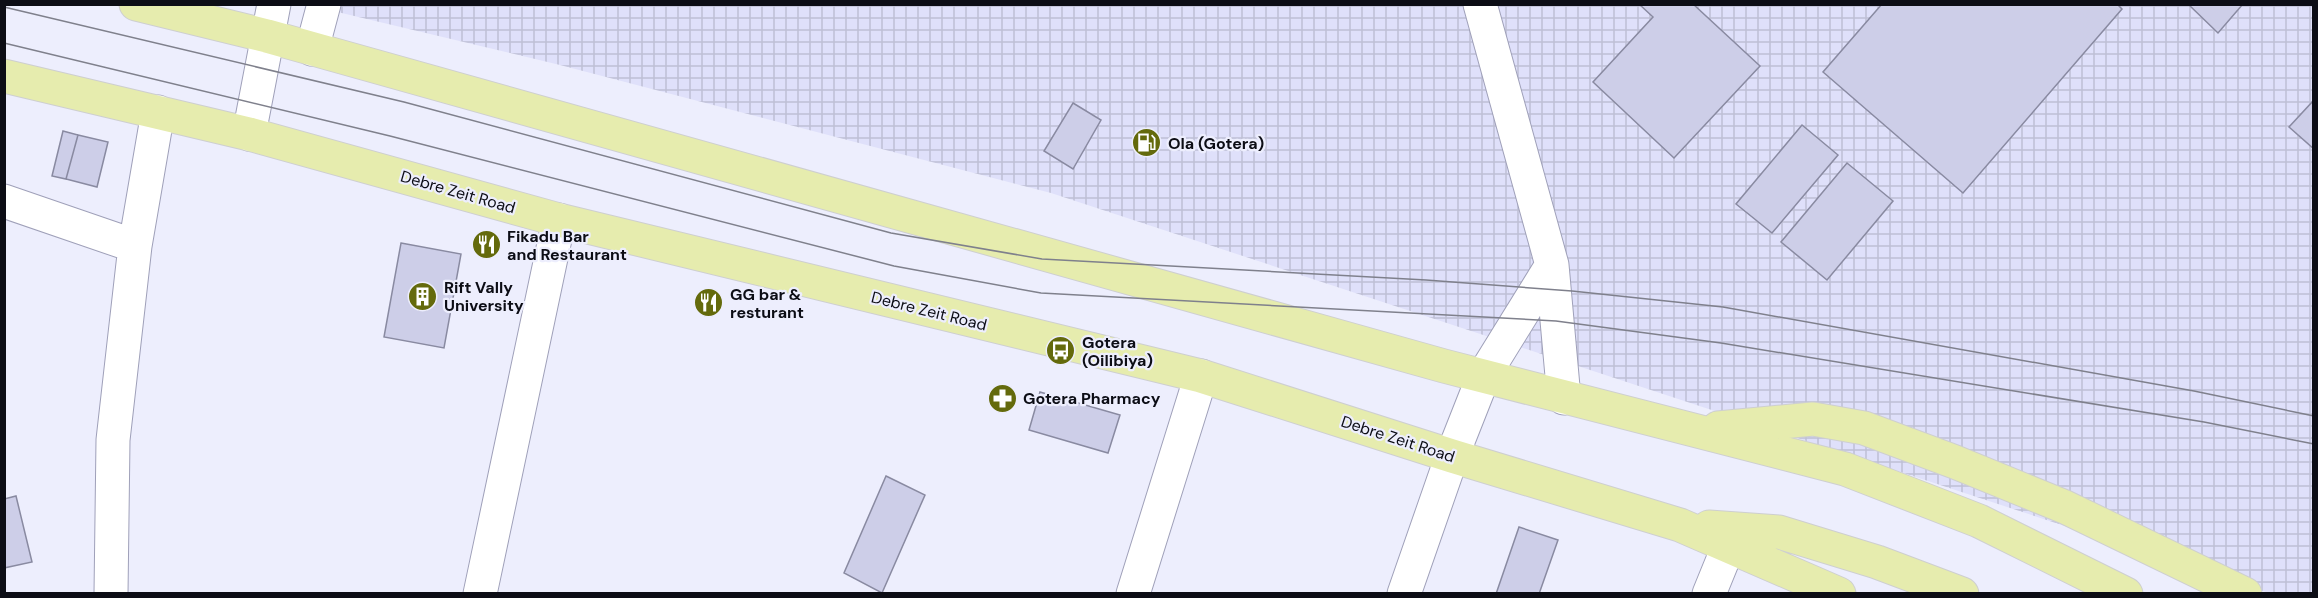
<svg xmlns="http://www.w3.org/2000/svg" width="2318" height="598" viewBox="0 0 2318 598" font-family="'DM Sans',sans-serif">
  <defs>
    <pattern id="industrial-grid" width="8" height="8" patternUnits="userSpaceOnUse" patternTransform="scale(1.5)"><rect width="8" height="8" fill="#dfe0fa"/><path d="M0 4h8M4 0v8" fill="none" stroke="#bebfd5"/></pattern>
  </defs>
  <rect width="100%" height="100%" fill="#edeefd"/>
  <path fill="url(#industrial-grid)" d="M308,5h2005v588h-44l-1218,-400 -491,-128z"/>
  <path fill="#cdcee8" stroke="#898aa1" stroke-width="1.5" d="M1639,4h54l67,62 -86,92 -81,-76 60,-65z
    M1882,4h235l5,5 -159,184 -140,-121z
    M2188,4h55l-25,29z
    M2314,100v49l-25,-22z
    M1073,103l28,17 -28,49 -29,-18z
    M1802,125l36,30 -66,78 -36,-29z
    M63,131l15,4 -12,44 -14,-3z
    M78,135l30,7 -11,45 -31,-8z
    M1847,163l46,38 -66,79 -46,-38z
    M401,243l60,11 -17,94 -60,-11z
    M1040,392l80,23 -12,38 -79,-23z
    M886,476l39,19 -43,98 -38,-20z
    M16,496l16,66 -28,6v-69z
    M1519,527l39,13 -19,54h-43z"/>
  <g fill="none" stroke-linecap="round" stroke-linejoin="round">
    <defs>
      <path id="minor" d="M1480,4l72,261 12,133
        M312,49l12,-45
        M249,134l25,-130
        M4,201l131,45
        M111,594l2,-154 22,-194 23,-134
        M480,594l79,-374
        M1133,594l68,-218
        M1404,594l48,-138 32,-81 68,-110
        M1709,594l20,-49"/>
      <path id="major" d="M136,4l131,32 1177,330 401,103 134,52 147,73
        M4,76l245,58 310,86 642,156 251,80 228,69 159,69
        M1718,428l95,-9 51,9 91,34 110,45 180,87
        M1709,527l70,5 98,30 85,32"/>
    </defs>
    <use href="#minor" stroke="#9fa0b9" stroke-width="35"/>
    <use href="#major" stroke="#cecfd0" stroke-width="35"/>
    <use href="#minor" stroke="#fff" stroke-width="33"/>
    <use href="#major" stroke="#e6ecae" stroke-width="33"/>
    <path stroke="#7f808c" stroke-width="1.5" d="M4,7l400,95 487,131 151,26 384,21 146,11 151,16 471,84 120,25
      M4,43l386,93 504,130 147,27 515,28 165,22 483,79 110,22"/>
  </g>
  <defs>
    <symbol id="fuel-disc" viewBox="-11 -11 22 22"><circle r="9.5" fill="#646a0c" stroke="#edeefd"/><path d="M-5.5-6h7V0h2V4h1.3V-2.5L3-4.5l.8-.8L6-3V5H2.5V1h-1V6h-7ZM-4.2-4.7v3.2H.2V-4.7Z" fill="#fff"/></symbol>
    <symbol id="restaurant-disc" viewBox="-11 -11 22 22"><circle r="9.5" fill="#646a0c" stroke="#edeefd"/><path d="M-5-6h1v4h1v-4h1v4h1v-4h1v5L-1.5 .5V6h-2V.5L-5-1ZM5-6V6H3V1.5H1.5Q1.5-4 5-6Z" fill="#fff"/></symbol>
    <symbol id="building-disc" viewBox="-11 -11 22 22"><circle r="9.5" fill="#646a0c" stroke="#edeefd"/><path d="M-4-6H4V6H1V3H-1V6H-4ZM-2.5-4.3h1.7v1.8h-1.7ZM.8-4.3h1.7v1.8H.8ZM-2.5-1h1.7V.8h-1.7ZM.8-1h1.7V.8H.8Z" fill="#fff"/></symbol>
    <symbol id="bus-disc" viewBox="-11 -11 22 22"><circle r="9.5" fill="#646a0c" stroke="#edeefd"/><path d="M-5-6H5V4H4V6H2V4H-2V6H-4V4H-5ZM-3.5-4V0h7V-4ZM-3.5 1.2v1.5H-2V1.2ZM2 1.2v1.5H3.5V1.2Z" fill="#fff"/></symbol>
    <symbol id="pharmacy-disc" viewBox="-11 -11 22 22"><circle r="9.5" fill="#646a0c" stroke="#edeefd"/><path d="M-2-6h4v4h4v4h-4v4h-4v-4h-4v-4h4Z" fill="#fff"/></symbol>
  </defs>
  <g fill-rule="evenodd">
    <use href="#fuel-disc" x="1130" y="126" width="33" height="33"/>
    <use href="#restaurant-disc" x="470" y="228" width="33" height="33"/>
    <use href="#building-disc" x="406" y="280" width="33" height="33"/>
    <use href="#restaurant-disc" x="692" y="286" width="33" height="33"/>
    <use href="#bus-disc" x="1044" y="334" width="33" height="33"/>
    <use href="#pharmacy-disc" x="986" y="382" width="33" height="33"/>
  </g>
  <g text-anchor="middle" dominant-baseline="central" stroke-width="4.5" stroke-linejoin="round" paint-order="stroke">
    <g font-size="16" font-weight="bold" fill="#0c0d15" stroke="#edeefd" text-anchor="start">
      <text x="1168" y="143">Ola (Gotera)</text>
      <text x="507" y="236">Fikadu Bar<tspan x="507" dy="18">and Restaurant</tspan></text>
      <text x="444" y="287">Rift Vally<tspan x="444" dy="18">University</tspan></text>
      <text x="730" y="294">GG bar &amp;<tspan x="730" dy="18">resturant</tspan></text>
      <text x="1082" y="342">Gotera<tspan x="1082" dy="18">(Oilibiya)</tspan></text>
      <text x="1023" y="398">Gotera Pharmacy</text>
    </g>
    <g font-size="16" fill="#0c0d15" stroke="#edeefd">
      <text transform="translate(458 192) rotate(16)">Debre Zeit Road</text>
      <text transform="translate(929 311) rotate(14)">Debre Zeit Road</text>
      <text transform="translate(1398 439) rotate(18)">Debre Zeit Road</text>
    </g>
  </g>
  <rect width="2318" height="598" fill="none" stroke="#0c0d15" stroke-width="12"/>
</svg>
